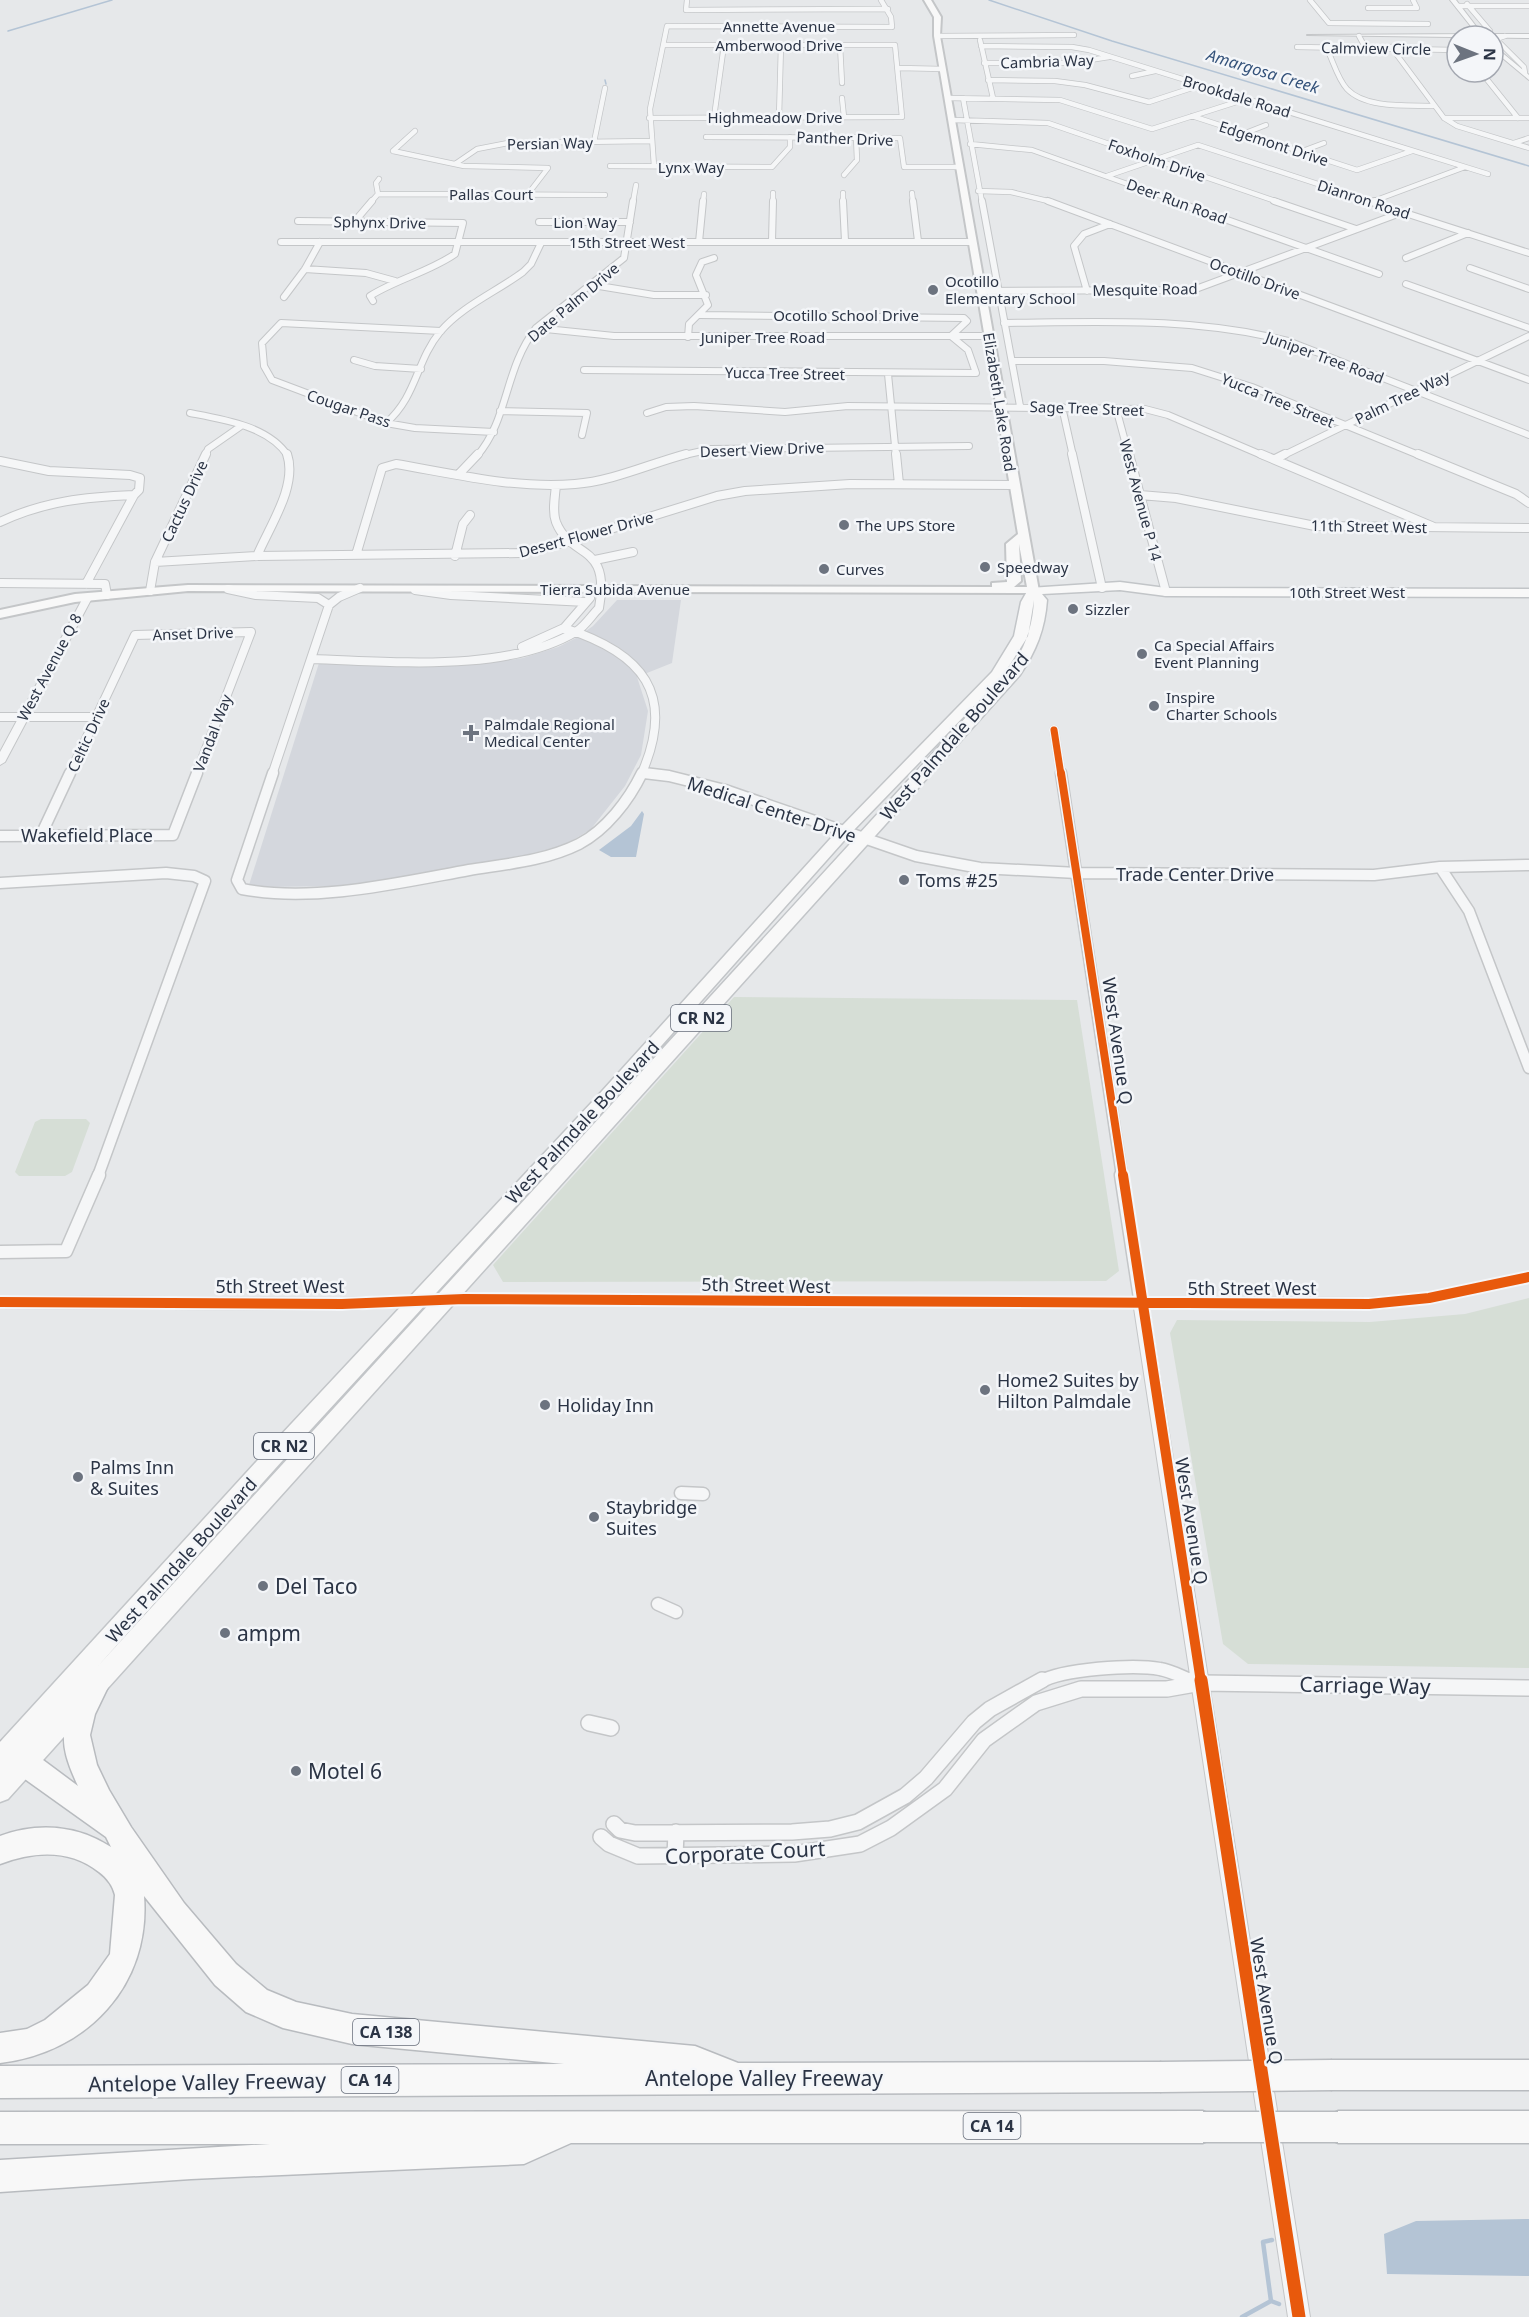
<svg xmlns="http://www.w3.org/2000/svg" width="1529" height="2317" viewBox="0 0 1529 2317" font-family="'Noto Sans',sans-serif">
  <rect width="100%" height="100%" fill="#e6e8ea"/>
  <path fill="#d4d7dd" d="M617,600h64l-9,63 -35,14 11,34 -7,44 -16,31 -34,43 -26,16 -33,9 -181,32 -95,1 -7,-2 70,-222 176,-1 28,-4 35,-11 18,-9 17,-12z"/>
  <path fill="#d6ded6" d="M734,997l343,3 42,271 -13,10 -603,1 -10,-17z
    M41,1119h45l4,4 -18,49 -7,4h-46l-4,-4 20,-50z
    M1529,1298v370l-281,-4 -25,-20 -53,-311 7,-13 193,2 95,-8z"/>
  <path fill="#b4c4d5" d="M642,811l2,3 -8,43h-25l-12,-7 32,-24z
    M1529,2219v57l-142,-2 -3,-40 32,-13z"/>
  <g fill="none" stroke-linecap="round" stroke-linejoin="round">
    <path stroke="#b4c4d5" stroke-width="1.5" d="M989,0l123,41 417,125
      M8,31l104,-31
      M605,80l1,4"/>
    <path stroke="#b4c4d5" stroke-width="4.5" d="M1271,2301l-8,-59 9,-2
      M1242,2317l29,-16 8,3"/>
    <defs>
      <path id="minor-far5" d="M687,0l-1,10 202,-1
        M1310,0l19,23 99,1
        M1467,4l23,27
        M1458,6h71
        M1368,8h49l-4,-8
        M937,36l137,-1
        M1359,36l6,11
        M1505,36l-9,3 28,28 1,6
        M980,40l13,58
        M840,45l2,38
        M981,46l91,1 17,3 399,124
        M1297,47l160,3
        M1326,47c7,13 11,31 21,42 19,20 61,16 86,17
        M1391,47l53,71 13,8 72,22
        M984,63h87l38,-6
        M899,68l44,1
        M1481,72l37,46
        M1132,76l23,-5
        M988,80l67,1 30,4 64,17 52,-17
        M842,98l2,19
        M948,98l112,2 92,29 94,-30
        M963,98l19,104
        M1192,116l165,54 55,-19
        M714,117l10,-72
        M779,117l2,-72
        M649,118l253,-1 -7,-72h-231
        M1444,118h85
        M952,120l96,3 230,79
        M1243,134l23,-9
        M706,137l194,1 4,29h56
        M594,142l11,-54
        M1514,143l15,-5
        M970,144l62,6 146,52
        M393,151l71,15 84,2 -20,26
        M393,151l22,-20
        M1300,152l24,-9
        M455,164l22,-15 31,-6 143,-2
        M610,166l162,1 18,-20v-10
        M654,166l-4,-57 17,-83 225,1 -1,-10 -10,-17
        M844,175l13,-15 -1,-23
        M1107,176l91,-31 175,57
        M978,191l33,1 41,10
        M843,193v9
        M912,193l1,9
        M378,194l227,1
        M371,202l7,-8 -2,-11 3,-4
        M633,202l3,-17
        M703,202l1,-8
        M773,202v-9
        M1371,202l94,-35"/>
      <path id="minor-far4" d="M843,201l2,40
        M913,201l5,40
        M982,201l38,205
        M1048,201l481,179
        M1174,201l205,73
        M1274,201l82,28
        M1368,201l161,52
        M1371,202l4,-1
        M298,221l165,2 -8,31c-26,18 -58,25 -85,42l3,5
        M355,221l17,-20
        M539,222h91
        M772,241l1,-40
        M281,242h692
        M699,242l4,-41
        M1406,258l62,-25
        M1470,268l59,21
        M305,269l61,4 29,8
        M1406,284l123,44
        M593,285l61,10h52
        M981,291l212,-1 210,-78
        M1087,291l-13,-45 10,-12 26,-10
        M284,297l21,-28 15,-27
        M1004,323c96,-1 190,-6 284,18l241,94
        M536,328l78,8h376
        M441,331l-160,-8 -19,20 2,23 8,14 114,43 29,5 79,4
        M688,337l1,-13 19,-19 -12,-30 6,-13 12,-4
        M354,360l21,6 46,3
        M1013,361h91l88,7 60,19 169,69
        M584,370l392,3 -8,-23 -17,-14 16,-15 -3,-3 -264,-3
        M888,374l8,82
        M1062,407l11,49
        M1116,408l13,48
        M500,411l87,2 -5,22
        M190,413c32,6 79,13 98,43
        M647,413l19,-6 28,-1 91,6 63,-6 297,3 23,6 96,41
        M386,423c31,-27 30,-62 54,-91 22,-26 56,-40 83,-60l8,-8 10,-21
        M205,456l3,-7 33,-23
        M477,456c32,-37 27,-87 59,-128l88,-70 9,-57
        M680,456l31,-7 258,-3
        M1282,456l247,-120"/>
      <path id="minor-far3" d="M896,454l3,30
        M1072,454l30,134
        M1129,454l37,138
        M1261,454l173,73
        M1418,454l98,40 13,9
        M1275,459l10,-5
        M0,461l49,10 81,4 10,3 -1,12 -5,5
        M459,474l19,-20
        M1140,495l36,3 139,28 214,2
        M0,522c44,-21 86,-25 134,-27l-48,89
        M356,555l26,-87 14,-4c59,10 119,25 179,20 38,-3 74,-20 111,-30
        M257,556c12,-29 41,-70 30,-102
        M455,556l8,-32 7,-9
        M595,560l38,-8
        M155,562l102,-6 263,-3 52,-12 145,-45 28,-5 105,-7 163,1
        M0,583l105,1 2,11
        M228,589l28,6 62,3 11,7
        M415,590l36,5 135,7
        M150,591l5,-29 51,-108
        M564,628c79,25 113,66 77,147
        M522,647l42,-19 26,-30
        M311,659c80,2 195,15 266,-28 8,-5 15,-16 22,-23 12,-66 -28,-48 -43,-86 -4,-11 -1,-25 0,-37
        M0,717h97
        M1054,730l7,45
        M643,773l14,2
        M69,775l66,-140 116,-3 -55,143
        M272,775l57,-170 10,-8 21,-9"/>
      <path id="minor-far2" d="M273,773l-36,107 5,9c71,14 156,-6 227,-19 37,-6 76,-9 110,-26 27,-14 50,-44 63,-71
        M644,773l25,3 56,14 191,66 64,12 97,5 297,2 66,-8 89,-2
        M1061,773l61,403
        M41,835l29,-62
        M0,836l173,-1 24,-62
        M1440,867l29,44 60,157
        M0,883l166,-10 28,3 11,5 -107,295"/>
      <path id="minor-far1" d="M1121,1175l20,130
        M0,1252l66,-1 33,-76
        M681,1493l22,1
        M658,1604l18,8
        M1040,1682c22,-13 94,-18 120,-13 12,2 24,9 36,13"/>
      <path id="minor" d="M1192,1680l5,2
        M589,1723l22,5
        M614,1824l6,6 15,3 157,-1 38,-3 28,-7 47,-26 21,-18 48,-56 16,-13 52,-29
        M601,1837l8,7 29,12 156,-2 66,-10 31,-16 54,-39 39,-49 52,-37 45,-14h86l34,-6 328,5
        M675,1856l1,-24"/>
      <path id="tertiary" d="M1450,0h6l26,34h47v4l-222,-3 170,-1z
        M1493,45l36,30v5l-36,-30z
        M85,594l8,2 -88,166 -5,3v-13z
        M1529,1272v10l-100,21 -60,7 -220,-2 161,1009h-22l-154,-1009 -670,-4 -122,6 -342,-2v-12l342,2 122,-4 905,4 60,-5z"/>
      <path id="secondary" d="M924,0h7l10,17 -1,19 99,555 -2,2 -849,-2 -113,11 -75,16v-8l75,-16 113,-9 804,2v-4l15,-1 -1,-38 12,-10 -84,-498v-19zM1019,544l8,43h-13l7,-6z"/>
      <path id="primary" d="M1120,582l46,6 363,1v8l-363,-1 -46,-6 -78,4 5,6c-2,29 -11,51 -27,75l-1012,1124 -8,3v-28l6,-6 -6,2v-28l278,-304 315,-337 247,-273 152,-156 22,-36 7,-34 8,-14zM1034,600c-1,25 -9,49 -24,69l-912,997 194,-216 313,-341 245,-275 152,-157 26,-41z"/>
      <path id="motorway" d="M95,1675l9,3 4,9 -13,27 -5,21 7,30 12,25 22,37 53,76 52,61 31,26 29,12 56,12 343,32 43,17 422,-1 11,4 4,11 -4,11 -11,4 -1160,6v-32l564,-2 -212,-20 -69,-16 -37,-16 -31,-27 -71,-89c7,89 -57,157 -144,167v-30l27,-4 18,-9 43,-35 22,-31 5,-59c-2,-9 -8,-17 -16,-23 -29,-23 -65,-21 -99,-8v-28c38,-14 77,-11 111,11l-5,-10 -84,-60 -22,9v-44l7,-3 10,4 4,9 4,-2 10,4 43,32c-23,-49 -16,-61 8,-108z
        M1332,2060h197v30h-197l-11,-4 -4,-11 4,-11z
        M1203,2111l11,5 5,11 -5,11 -11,5h-632l-47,21 -333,15 -191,13v-32l270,-16h-270v-32z
        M1338,2111h191v32h-191l-11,-5 -5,-11 5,-11z"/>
    </defs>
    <use href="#minor-far5" stroke="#c4c6c8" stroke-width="6"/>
    <use href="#minor-far4" stroke="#c4c6c8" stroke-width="8"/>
    <use href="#minor-far3" stroke="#c4c6c8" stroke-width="10"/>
    <use href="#minor-far2" stroke="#c4c6c8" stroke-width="13"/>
    <use href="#minor-far1" stroke="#c4c6c8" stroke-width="15"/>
    <use href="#minor" stroke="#c4c6c8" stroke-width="18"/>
    <use href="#tertiary" stroke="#c4c6c8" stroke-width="2"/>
    <use href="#secondary" stroke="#c4c6c8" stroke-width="4"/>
    <use href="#primary" stroke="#c2c5c8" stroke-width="3"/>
    <use href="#motorway" stroke="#b8bbbf" stroke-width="3"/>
    <use href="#minor-far5" stroke="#f5f6f7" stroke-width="4.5"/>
    <use href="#minor-far4" stroke="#f5f6f7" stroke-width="6"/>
    <use href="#minor-far3" stroke="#f5f6f7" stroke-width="8"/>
    <use href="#minor-far2" stroke="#f5f6f7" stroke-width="10"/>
    <use href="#minor-far1" stroke="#f5f6f7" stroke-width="12"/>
    <use href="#minor" stroke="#f5f6f7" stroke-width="15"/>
    <use href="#tertiary" fill="#f5f6f7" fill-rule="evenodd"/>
    <use href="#secondary" fill="#f8f8f8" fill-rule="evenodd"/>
    <use href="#primary" fill="#f8f8f8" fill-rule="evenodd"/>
    <use href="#motorway" fill="#f8f8f8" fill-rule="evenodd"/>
    <defs>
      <path id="motorway-bridge" d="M1160,2077l172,-2
        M1203,2127h135"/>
    </defs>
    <use href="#motorway-bridge" stroke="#b8bbbf" stroke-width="33" stroke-linecap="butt"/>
    <use href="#motorway-bridge" stroke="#f8f8f8" stroke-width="30"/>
    <defs>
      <path id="cycleway-far3" d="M1054,730l7,45"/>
      <path id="cycleway-far2" d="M1061,773l62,403"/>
      <path id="cycleway-far1" d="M1123,1175l78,507
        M0,1302l342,2 122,-5 905,5 60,-6 100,-21"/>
      <path id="cycleway" d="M1201,1680l98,637"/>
    </defs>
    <use href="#cycleway-far3" stroke="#f4f6f9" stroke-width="10"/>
    <use href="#cycleway-far2" stroke="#f4f6f9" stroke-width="11"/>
    <use href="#cycleway-far1" stroke="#f4f6f9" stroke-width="14"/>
    <use href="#cycleway" stroke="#f4f6f9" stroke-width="16"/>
    <use href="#cycleway-far3" stroke="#e8590c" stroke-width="7"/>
    <use href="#cycleway-far2" stroke="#e8590c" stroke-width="8"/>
    <use href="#cycleway-far1" stroke="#e8590c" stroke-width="10"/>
    <use href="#cycleway" stroke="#e8590c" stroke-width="13"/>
  </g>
  <g fill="#6c737f" stroke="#f4f6f9" stroke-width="2">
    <circle cx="933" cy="290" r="6"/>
    <circle cx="844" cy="525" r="6"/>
    <circle cx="985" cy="567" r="6"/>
    <circle cx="824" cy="569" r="6"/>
    <circle cx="1073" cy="609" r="6"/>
    <circle cx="1142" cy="654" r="6"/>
    <circle cx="1154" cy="706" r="6"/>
    <path d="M468 724h6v6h6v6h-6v6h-6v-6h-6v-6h6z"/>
    <circle cx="904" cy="880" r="6"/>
    <circle cx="985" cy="1390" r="6"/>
    <circle cx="545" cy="1405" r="6"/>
    <circle cx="78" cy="1477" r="6"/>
    <circle cx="594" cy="1517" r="6"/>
    <circle cx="263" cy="1586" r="6"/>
    <circle cx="225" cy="1633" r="6"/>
    <circle cx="296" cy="1771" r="6"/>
  </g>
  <g text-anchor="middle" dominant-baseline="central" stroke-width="5" stroke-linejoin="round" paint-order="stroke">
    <g font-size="15" fill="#2b3445" stroke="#f4f6f9">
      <text x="779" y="26">Annette Avenue</text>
      <text x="779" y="45">Amberwood Drive</text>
      <text transform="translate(1376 48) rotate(1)">Calmview Circle</text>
      <text transform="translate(1047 61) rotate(-2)">Cambria Way</text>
      <text transform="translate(1237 96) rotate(17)">Brookdale Road</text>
      <text x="775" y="117">Highmeadow Drive</text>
      <text transform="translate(845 138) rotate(2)">Panther Drive</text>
      <text transform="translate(550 143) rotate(-1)">Persian Way</text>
      <text transform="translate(1274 143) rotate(18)">Edgemont Drive</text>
      <text transform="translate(1157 160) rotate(19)">Foxholm Drive</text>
      <text x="691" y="167">Lynx Way</text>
      <text x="491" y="194">Pallas Court</text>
      <text transform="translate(1364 199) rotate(18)">Dianron Road</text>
      <text transform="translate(1177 201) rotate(20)">Deer Run Road</text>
      <text transform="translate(380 222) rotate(1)">Sphynx Drive</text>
      <text x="585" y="222">Lion Way</text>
      <text x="627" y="242">15th Street West</text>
      <text transform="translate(1255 278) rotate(20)">Ocotillo Drive</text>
      <text transform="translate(1145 289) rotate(-1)">Mesquite Road</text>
      <text transform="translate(573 302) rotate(-40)">Date Palm Drive</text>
      <text x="846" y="315">Ocotillo School Drive</text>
      <text x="763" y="337">Juniper Tree Road</text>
      <text transform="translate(1325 357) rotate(20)">Juniper Tree Road</text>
      <text transform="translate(785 373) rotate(1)">Yucca Tree Street</text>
      <text transform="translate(1402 397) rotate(-26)">Palm Tree Way</text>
      <text transform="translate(1278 400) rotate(22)">Yucca Tree Street</text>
      <text transform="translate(1000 402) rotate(81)">Elizabeth Lake Road</text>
      <text transform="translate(349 408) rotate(19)">Cougar Pass</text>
      <text transform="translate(1087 408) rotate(2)">Sage Tree Street</text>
      <text transform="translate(762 449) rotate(-2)">Desert View Drive</text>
      <text transform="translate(1141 500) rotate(75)">West Avenue P 14</text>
      <text transform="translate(184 501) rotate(-65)">Cactus Drive</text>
      <text transform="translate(1369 526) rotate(1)">11th Street West</text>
      <text transform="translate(586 534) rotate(-15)">Desert Flower Drive</text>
      <text x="615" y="589">Tierra Subida Avenue</text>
      <text x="1347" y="592">10th Street West</text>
      <text transform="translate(193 633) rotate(-2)">Anset Drive</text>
      <text transform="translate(49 667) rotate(-62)">West Avenue Q 8</text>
      <text transform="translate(212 733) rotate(-69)">Vandal Way</text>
      <text transform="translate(88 735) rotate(-65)">Celtic Drive</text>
    </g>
    <g font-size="15" fill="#2b3445" stroke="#f4f6f9" text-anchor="start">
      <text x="945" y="281">Ocotillo<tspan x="945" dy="17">Elementary School</tspan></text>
      <text x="856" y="525">The UPS Store</text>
      <text x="997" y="567">Speedway</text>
      <text x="836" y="569">Curves</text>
      <text x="1085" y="609">Sizzler</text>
      <text x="1154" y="645">Ca Special Affairs<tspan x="1154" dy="17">Event Planning</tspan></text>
      <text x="1166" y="697">Inspire<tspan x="1166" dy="17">Charter Schools</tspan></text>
      <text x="484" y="724">Palmdale Regional<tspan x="484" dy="17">Medical Center</tspan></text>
    </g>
    <g font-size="16" font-style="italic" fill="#34527a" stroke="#f4f6f9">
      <text transform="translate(1263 71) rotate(17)">Amargosa Creek</text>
    </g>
    <g fill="#f4f6f9" stroke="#676e7b" stroke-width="1.5">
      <rect x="671" y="1005" width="60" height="26" rx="4.5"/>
      <rect x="254" y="1433" width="60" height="26" rx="4.5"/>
      <rect x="353" y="2019" width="66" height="26" rx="4.5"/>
      <rect x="341.5" y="2067" width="57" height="26" rx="4.5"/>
      <rect x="963.5" y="2113" width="57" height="26" rx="4.5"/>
    </g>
    <g font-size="16" font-weight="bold" fill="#2b3445">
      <text x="701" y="1018">CR N2</text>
      <text x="284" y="1446">CR N2</text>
      <text x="386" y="2032">CA 138</text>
      <text x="370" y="2080">CA 14</text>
      <text x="992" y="2126">CA 14</text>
    </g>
    <g font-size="18" fill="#2b3445" stroke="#f4f6f9">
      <text transform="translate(954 736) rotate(-49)">West Palmdale Boulevard</text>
      <text transform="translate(772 809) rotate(18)">Medical Center Drive</text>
      <text x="87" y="835">Wakefield Place</text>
      <text x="1195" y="874">Trade Center Drive</text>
      <text transform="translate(1118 1041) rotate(82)">West Avenue Q</text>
      <text transform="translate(582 1122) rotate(-47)">West Palmdale Boulevard</text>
      <text transform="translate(766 1285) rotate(1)">5th Street West</text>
      <text x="280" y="1286">5th Street West</text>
      <text x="1252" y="1288">5th Street West</text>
      <text transform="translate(1192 1521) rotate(81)">West Avenue Q</text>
      <text transform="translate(181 1560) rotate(-48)">West Palmdale Boulevard</text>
      <text transform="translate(1267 2001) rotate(81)">West Avenue Q</text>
    </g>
    <g font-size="18" fill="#2b3445" stroke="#f4f6f9" text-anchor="start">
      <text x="916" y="880">Toms #25</text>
      <text x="997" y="1380">Home2 Suites by<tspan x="997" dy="21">Hilton Palmdale</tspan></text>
      <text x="557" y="1405">Holiday Inn</text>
      <text x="90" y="1467">Palms Inn<tspan x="90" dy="21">&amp; Suites</tspan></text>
      <text x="606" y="1507">Staybridge<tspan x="606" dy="21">Suites</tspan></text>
    </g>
    <g font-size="21" fill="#2b3445" stroke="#f4f6f9" text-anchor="start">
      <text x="275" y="1586">Del Taco</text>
      <text x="237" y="1633">ampm</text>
      <text x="308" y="1771">Motel 6</text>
    </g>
    <g font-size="21" fill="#2b3445" stroke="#f4f6f9">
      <text transform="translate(1365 1685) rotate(1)">Carriage Way</text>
      <text transform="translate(745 1852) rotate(-3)">Corporate Court</text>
      <text x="764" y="2078">Antelope Valley Freeway</text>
      <text transform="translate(207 2082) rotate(-1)">Antelope Valley Freeway</text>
    </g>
  </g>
  <g transform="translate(1475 54) rotate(91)"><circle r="28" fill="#f4f6f9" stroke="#a4a8b1" stroke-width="1.5"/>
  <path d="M0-4.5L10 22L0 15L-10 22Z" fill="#6c737f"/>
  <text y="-9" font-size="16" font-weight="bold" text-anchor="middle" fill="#2b3445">N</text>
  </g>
</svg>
